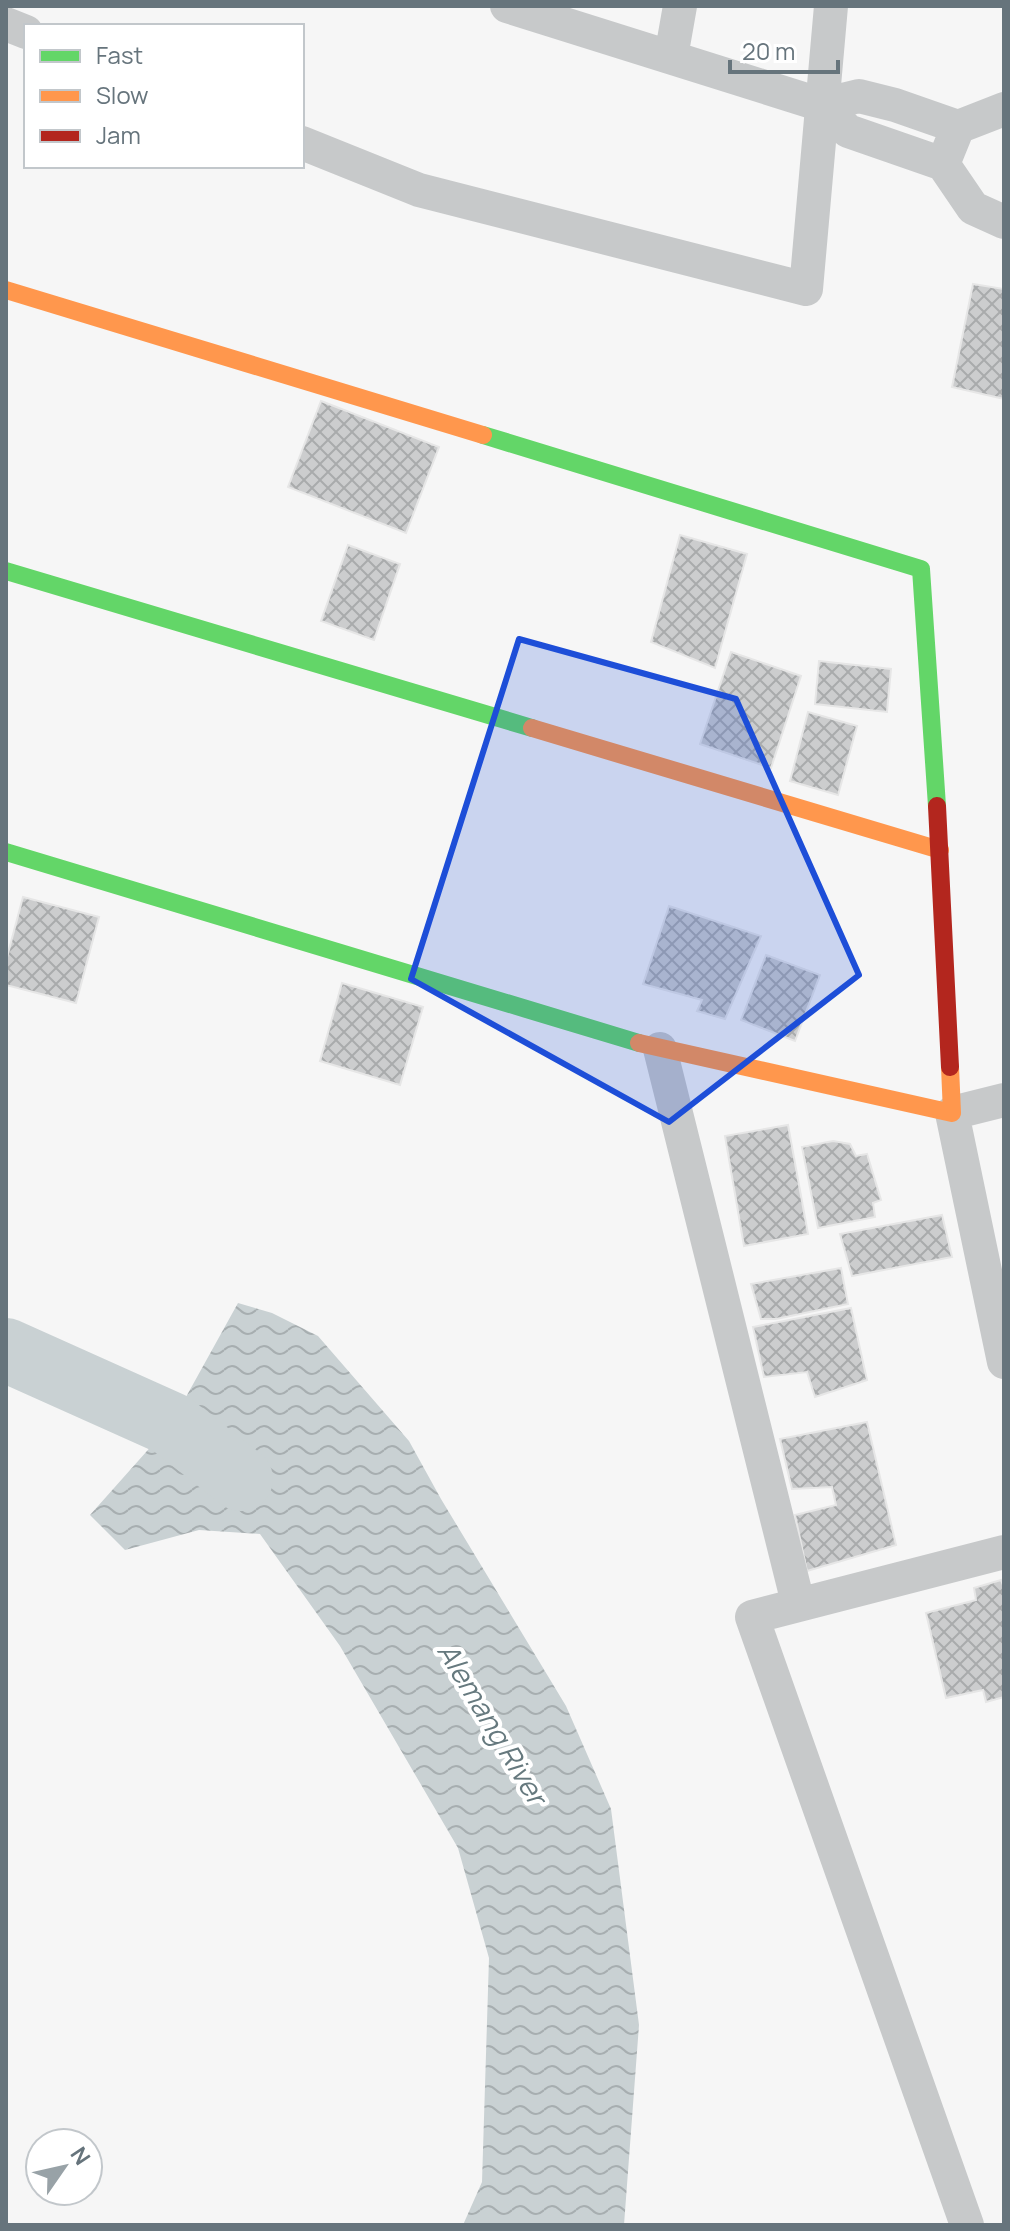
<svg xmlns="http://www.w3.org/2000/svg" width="1010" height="2231" viewBox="0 0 1010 2231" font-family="Manrope,sans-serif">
  <defs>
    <pattern id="water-waves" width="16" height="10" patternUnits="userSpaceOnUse" patternTransform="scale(2)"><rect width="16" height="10" fill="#c9d1d3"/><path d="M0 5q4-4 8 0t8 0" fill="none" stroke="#a7aeb0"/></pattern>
    <pattern id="building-cross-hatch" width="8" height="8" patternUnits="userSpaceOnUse" patternTransform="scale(2)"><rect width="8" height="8" fill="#cccdce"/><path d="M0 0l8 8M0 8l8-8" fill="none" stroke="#a9abac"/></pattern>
  </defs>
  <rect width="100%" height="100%" fill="#f6f6f6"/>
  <path fill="url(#water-waves)" d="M238,1303l34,10 46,23 91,105 32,58 125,207 45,103 28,216 -15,200h-161l19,-43 7,-224 -31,-110 -118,-202 -80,-112 -61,-4 -74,20 -35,-35 81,-91z"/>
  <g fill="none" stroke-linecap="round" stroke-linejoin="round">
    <path stroke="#c9d1d3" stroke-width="64" d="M6,1350l165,74 70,55"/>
  </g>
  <path fill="url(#building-cross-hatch)" stroke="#e6e6e6" stroke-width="2" d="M973,284l31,5v110l-52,-12z
    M321,401l118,46 -33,86 -118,-46z
    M680,535l67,19 -32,114 -64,-26z
    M348,545l52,19 -26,76 -53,-19z
    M731,652l70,24 -30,92 -71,-24z
    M819,661l72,8 -4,43 -72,-8z
    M808,712l49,14 -19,69 -48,-14z
    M23,897l76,20 -23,86 -70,-18v-24z
    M669,906l92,30 -36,83 -28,-8 5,-11 -59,-16z
    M766,955l54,20 -25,66 -54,-21z
    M342,983l81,24 -23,78 -80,-24z
    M788,1125l20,109 -64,12 -19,-110z
    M833,1141l17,3 6,12 11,-2 14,46 -8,3 2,14 -57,11 -16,-81z
    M942,1215l10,42 -100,19 -12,-42z
    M841,1268l7,36 -72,15h-15l-10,-35z
    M851,1308l16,72 -52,17 -8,-25 -43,5 -11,-50z
    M867,1422l29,123 -89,26 -12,-56 41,-10 -4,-18 -40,2 -12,-50z
    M1001,1580l3,8v109l-18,5 -3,-12 -37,8 -20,-85 50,-13 -2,-12z"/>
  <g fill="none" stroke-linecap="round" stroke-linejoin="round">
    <path stroke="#c7c9ca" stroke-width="34" d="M507,6l315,99 26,26 95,33
      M6,24l20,8
      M671,57l9,-51
      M822,105l37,-9 36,9 63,22
      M1004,109l-46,18 -15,37 30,44 31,14
      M302,143l117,47 387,99 25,-283
      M660,1049l138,554
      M1004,1100l-52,13 52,249
      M967,2225l-215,-608 252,-65"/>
    <path stroke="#63d668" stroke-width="18" d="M483,435l438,134 16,237
      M6,571l526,157
      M6,852l633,191"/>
    <path stroke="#ff974d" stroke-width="18" d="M6,290l477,145
      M532,728l408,122
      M639,1043l313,70 -2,-46"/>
    <path stroke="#b3261e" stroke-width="18" d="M937,806l13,261"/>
  </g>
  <path fill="#1d4ed8" fill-opacity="0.2" stroke="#1d4ed8" stroke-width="6" stroke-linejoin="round" d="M519,639l217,60 123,276 -190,147 -258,-143z"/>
  <g text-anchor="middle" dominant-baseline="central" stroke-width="8" stroke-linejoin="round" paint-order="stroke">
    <g font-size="28" font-style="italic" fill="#66797e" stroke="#fff">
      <text transform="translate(493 1723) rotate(59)">Alemang River</text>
    </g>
  </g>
  <rect width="1010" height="2231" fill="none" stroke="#66747c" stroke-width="16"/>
  <rect x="24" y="24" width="280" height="144" fill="#ffffff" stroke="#c2c7cb" stroke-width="2"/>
  <rect x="40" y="50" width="40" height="12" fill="#63d668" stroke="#c2c7cb" stroke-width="2"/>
  <text x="96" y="64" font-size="24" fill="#66747c">Fast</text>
  <rect x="40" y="90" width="40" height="12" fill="#ff974d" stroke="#c2c7cb" stroke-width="2"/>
  <text x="96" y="104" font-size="24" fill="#66747c">Slow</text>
  <rect x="40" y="130" width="40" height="12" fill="#b3261e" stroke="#c2c7cb" stroke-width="2"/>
  <text x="96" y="144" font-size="24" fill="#66747c">Jam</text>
  <g transform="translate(64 2167) rotate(56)"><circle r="38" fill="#ffffff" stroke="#c2c7cb" stroke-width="2"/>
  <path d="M0-6L14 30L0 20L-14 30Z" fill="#98a2a7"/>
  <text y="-12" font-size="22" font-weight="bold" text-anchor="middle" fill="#66747c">N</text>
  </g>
  <path d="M730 60v12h108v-12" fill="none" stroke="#66747c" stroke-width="4"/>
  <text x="742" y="60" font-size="24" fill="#66747c" stroke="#ffffff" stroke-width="6" paint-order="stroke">20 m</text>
</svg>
